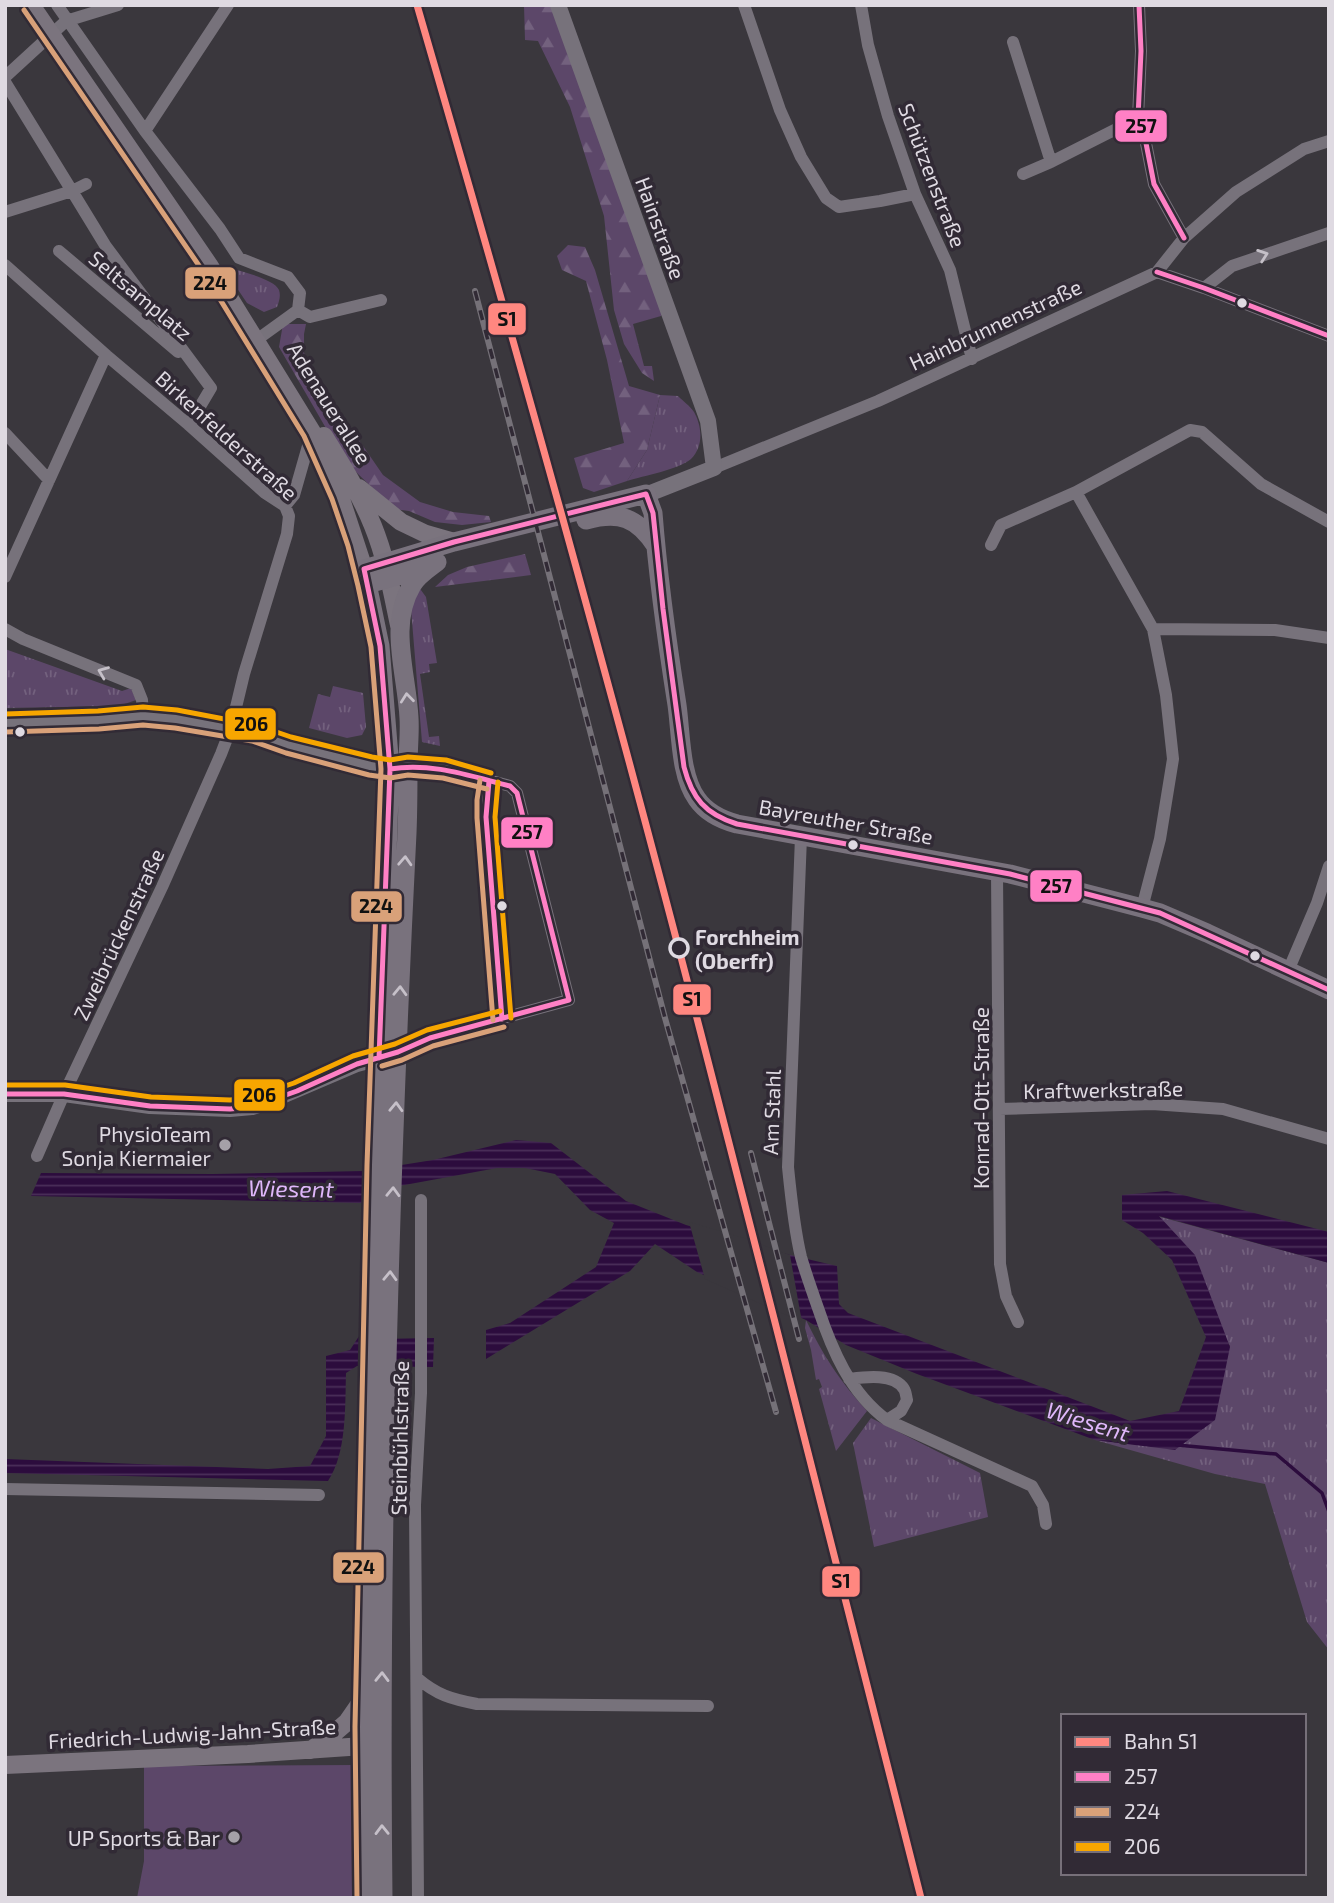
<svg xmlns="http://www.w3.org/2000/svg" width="1334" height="1903" viewBox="0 0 1334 1903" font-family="'Exo 2',sans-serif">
  <defs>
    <pattern id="grass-tufts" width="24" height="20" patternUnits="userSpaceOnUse" patternTransform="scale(1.75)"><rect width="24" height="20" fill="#5c4769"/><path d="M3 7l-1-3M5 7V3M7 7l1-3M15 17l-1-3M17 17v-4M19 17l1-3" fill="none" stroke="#73617e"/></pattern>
    <pattern id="forest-firs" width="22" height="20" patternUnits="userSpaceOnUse" patternTransform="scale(1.75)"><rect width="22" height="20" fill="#5c4769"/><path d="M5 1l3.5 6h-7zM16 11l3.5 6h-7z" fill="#73617e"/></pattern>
    <pattern id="water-rules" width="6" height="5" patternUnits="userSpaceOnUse" patternTransform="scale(1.75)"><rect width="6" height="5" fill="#2c0c3d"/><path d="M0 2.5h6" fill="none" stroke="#4a2f59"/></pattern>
  </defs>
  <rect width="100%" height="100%" fill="#3a373d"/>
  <path fill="url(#grass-tufts)" d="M222,266c13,4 52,12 57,24 2,6 0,12 -2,17l-13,5 -17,-9z
    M660,395l18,1c5,5 12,10 16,16 8,14 10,34 -3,47 -11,10 -48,17 -64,22l20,-31z
    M418,586l8,11 11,66 -8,1 1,8 -10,2 9,63 10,-1 1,10 -18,-4 -11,-133z
    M5,649l117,42 9,-3 5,12 -17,6 -114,2z
    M333,686l30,7 3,34 -4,8 -15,3 -38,-10 9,-34 12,3z
    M1157,1216l172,47v387l-22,-28 -42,-138 -50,-10 -120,-34 80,9 55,-103z
    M806,1320c18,37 33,60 61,91l-31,40 -17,-62 3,-2 -3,-8 -3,1 -5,-30 -6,-22z
    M871,1418l109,55 8,44 -114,30 -21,-104z"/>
  <path fill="url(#forest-firs)" d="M524,5h28l111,308 -2,3 -28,8 11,42h8l2,15 -12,-8 -18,-29 -10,-34 -10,-94 -34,-109 -32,-66 -13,-1z
    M568,245l17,2 10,23 34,116 31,9 -13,55 -20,31 -33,11 -11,-4 -9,-30 50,-15 -17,-83 -21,-79 -24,-11 -5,-14z
    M283,324h23l-2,10v19l37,61 42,61 37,27 33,10 36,4 2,6 -29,3 -27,-3 -26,-11 -15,-2 -38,-37 -29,-42 -48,-83z
    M525,554l6,21 -96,12 13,-12 19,-8z"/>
  <path fill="#5c4769" d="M356,1765v133h-219l7,-37v-95z"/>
  <path fill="url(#water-rules)" d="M516,1140l35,3 75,58 60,24 104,30 47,11 2,38 9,9 282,108 49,-10 27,-74 -34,-77 -29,-27 -21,-13v-25l45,-4 162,41v31l-170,-47 36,39 35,92 -15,73 -40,30 -80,-10 -178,-66 -71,-29 -40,-25 -109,-48 -42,-28 -25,27 -144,88v-29l24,-7 86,-56 18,-44 -24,-13 -35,-36 -30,-6h-28l-98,18 -35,17 -333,-7 10,-23 171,1 152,-3 69,-11z
    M363,1330l18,9 53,-1 -1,29 -76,-1 -11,7c-1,33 1,80 -18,108l-323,-8v-14l263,10 42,-3 16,-30v-80l24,-6z"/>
  <path fill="#3a373d" d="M689,1222l55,16 46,17 12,67 -97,-43z"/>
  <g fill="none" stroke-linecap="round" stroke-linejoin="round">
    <path stroke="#2c0c3d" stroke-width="3.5" d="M1177,1445l99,9 46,39 7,19"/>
    <path stroke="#77727b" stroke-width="12" d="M57,5l88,126 75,98 19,29 49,19 12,16 -2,17 -36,26
      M744,5l36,105 21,47 25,41 13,9 41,-6 35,-7
      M861,5l7,40 20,71 27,78 35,76 22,89
      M1139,5l2,46 -3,67 6,15 10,51 30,54
      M1013,42l38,120
      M5,77l61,-56 52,-16
      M5,82l67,109 -67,21
      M145,131l83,-126
      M1023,174l28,-12 87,-44
      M86,184l-14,7 33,54 106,143 -22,37
      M59,251l119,101
      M5,265l101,90 83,70 76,68 20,13 4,10 -2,18 -43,140 -13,54 -10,26 -59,133 -98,207 -27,62
      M1157,272l47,16 125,48
      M1204,288l28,-22 97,-33
      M298,310l12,7 71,-17
      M5,433l44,47
      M714,468l164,-67 279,-129 27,-34 52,-46 68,-43 25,-8
      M1076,492l114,-62 12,2 59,52 68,38
      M285,506l9,-11 18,-63
      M991,545l10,-20 75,-33 77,137 13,66 7,64 -13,80 -18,69
      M5,577l101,-222
      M5,629l18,10 113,46 6,15 1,16
      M1153,629l122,1 54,8
      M5,723l94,-3 44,-4 33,3 78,14 34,12 74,20 28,4
      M489,781l-3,20v16l16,202
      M801,837l-13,330c3,30 6,61 13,90 5,17 11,34 17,51 14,42 32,85 69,112l145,66 11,19 3,19
      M997,872l3,392 6,32 12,26
      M1288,971l29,-68 12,-37
      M398,1052l32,-14 139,-38 -52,-207 -7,-7 -56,-15 -46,-5
      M999,1109l153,-5 71,5 106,30
      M849,1379c16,-2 45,-6 55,10 2,3 2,7 3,11l-6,11 -14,9
      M5,1489l314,6
      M417,1678c20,17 34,21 60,26l231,2
      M418,1898l-3,-393 6,-112v-193"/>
    <path stroke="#77727b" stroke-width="16" d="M558,5l150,416 6,47 -76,30
      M5,1094h59l86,12 80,3 22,-2 16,-5 89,-38 22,-6"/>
    <path stroke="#7b747e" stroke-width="18" d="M31,5l178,260 103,167 28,64 24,73
      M324,436c18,29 36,58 49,90 13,32 19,66 26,99
      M359,488l42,34 25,12 28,8
      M311,1750l21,-15 15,-13 18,-26
      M5,1765l243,-11 130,-9"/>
    <path stroke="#79727d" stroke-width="19" d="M586,520c33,-9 51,-3 70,26
      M367,584l45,-12 14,-6
      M366,1898l-2,-171 12,-562 14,-396 -10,-123 -16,-77 90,-27 192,-48 7,19c5,64 14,129 24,192 4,28 3,71 20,94 9,13 25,21 40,25l273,50 132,34 18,5 47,20 122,57
      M383,1898c-4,-355 6,-710 24,-1065 1,-23 1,-45 1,-68 0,-16 2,-32 1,-47 -2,-44 -21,-93 3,-133 6,-10 16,-16 25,-23"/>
    <defs>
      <path id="rail" d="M475,291l190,727 111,394
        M751,1153l48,186"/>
    </defs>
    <use href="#rail" stroke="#757178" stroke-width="6"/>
    <use href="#rail" stroke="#312a35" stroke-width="3.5" stroke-dasharray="10" stroke-linecap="butt"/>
    <defs>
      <path id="bus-1" d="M1139,5l2,46 -3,67 6,15 10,51 30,54
        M1157,272l47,16 125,48
        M390,769c41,-7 80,7 120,17l7,7 52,207
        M489,781l-3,36 16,202
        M379,1058l11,-289 -10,-123 -16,-77 90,-27 192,-48 7,19 10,96 21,158c8,31 21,47 53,57l273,50 150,39 169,77
        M5,1094h59l86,12 80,3 22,-2 45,-16 60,-27 41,-12 32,-14 139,-38"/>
      <path id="bus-2" d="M24,10l178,260 102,166 28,63 16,47 10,40 13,61 10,122 -14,396 -12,562 2,171
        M5,732l94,-3 44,-4 32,3 77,13 34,12 83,22 21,3 18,-3 35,3 44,11
        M480,780l-3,20v18l16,202
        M382,1066l20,-6 31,-14 71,-19"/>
      <path id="bus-3" d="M5,714l93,-3 45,-4 34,3 79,15 35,12 81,20 18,3 18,-3 38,3 45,13
        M498,782l-3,35 16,201
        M5,1085h60l86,12 79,3 20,-2 44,-15 59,-27 42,-12 32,-14 73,-19"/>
    </defs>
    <use href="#bus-1" stroke="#312a35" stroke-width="10"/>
    <use href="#bus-2" stroke="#312a35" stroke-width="10"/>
    <use href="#bus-3" stroke="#312a35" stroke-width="10"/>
    <use href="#bus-1" stroke="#ff80c5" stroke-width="5"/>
    <use href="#bus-2" stroke="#d9a179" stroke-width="5"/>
    <use href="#bus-3" stroke="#f7a600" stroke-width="5"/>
    <defs>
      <path id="rail-1" d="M417,5c99,341 194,682 283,1025 75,289 147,578 221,868"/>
    </defs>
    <use href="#rail-1" stroke="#312a35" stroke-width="12"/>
    <use href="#rail-1" stroke="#ff8780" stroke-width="7"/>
  </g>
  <defs><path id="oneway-chevron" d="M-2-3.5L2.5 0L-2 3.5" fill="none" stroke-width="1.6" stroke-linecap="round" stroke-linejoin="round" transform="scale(1.75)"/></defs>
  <g stroke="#c5c0c8">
    <use href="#oneway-chevron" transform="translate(1263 255) rotate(-19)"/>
    <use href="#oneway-chevron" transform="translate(103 672) rotate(-158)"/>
  </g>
  <g stroke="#c6c0c9">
    <use href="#oneway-chevron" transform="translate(407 698) rotate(-96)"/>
    <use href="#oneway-chevron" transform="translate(405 861) rotate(-87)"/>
    <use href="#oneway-chevron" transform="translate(400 991) rotate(-88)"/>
    <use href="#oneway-chevron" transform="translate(396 1107) rotate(-88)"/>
    <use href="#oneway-chevron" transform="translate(393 1192) rotate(-88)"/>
    <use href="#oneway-chevron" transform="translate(390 1276) rotate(-88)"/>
    <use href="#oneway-chevron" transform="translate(382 1677) rotate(-89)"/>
    <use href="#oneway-chevron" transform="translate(382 1830) rotate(-91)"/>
  </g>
  <g fill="#dfdae2" stroke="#312a35" stroke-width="2.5">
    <circle cx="1242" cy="303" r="6"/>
    <circle cx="20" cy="732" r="6"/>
    <circle cx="853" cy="845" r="6"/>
    <circle cx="502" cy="906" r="6"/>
    <circle cx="1255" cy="956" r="6"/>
  </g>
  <circle fill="#312a35" stroke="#dfdae2" stroke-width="3.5" cx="679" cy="948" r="9"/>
  <g fill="#a5a1a8" stroke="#312a35" stroke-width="2.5">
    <circle cx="225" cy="1145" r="7"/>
    <circle cx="234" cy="1837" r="7"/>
  </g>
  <g text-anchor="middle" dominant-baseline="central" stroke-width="7" stroke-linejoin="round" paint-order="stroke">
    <g font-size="21" fill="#dfdae2" stroke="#312a35">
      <text transform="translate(933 175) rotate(69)">Schützenstraße</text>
      <text transform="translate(661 228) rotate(70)">Hainstraße</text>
      <text transform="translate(141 295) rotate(40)">Seltsamplatz</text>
      <text transform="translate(995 324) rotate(-25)">Hainbrunnenstraße</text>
      <text transform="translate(330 403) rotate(58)">Adenauerallee</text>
      <text transform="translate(227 435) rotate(42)">Birkenfelderstraße</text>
      <text transform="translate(846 821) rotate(10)">Bayreuther Straße</text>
      <text transform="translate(118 934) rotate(-65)">Zweibrückenstraße</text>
      <text transform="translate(1103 1089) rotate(-1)">Kraftwerkstraße</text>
      <text transform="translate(980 1098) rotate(-90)">Konrad-Ott-Straße</text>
      <text transform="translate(771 1112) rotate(-88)">Am Stahl</text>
      <text transform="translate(399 1438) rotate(-89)">Steinbühlstraße</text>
      <text transform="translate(192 1733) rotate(-3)">Friedrich-Ludwig-Jahn-Straße</text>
    </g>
    <g font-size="21" font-weight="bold" fill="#dfdae2" stroke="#312a35" text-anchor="start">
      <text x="695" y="936">Forchheim<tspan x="695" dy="24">(Oberfr)</tspan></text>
    </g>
    <g font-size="21" fill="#dfdae2" stroke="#312a35" text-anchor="end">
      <text x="211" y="1133">PhysioTeam<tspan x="211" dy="24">Sonja Kiermaier</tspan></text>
      <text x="220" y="1837">UP Sports &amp; Bar</text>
    </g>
    <g font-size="23" font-style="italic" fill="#dfb7fa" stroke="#312a35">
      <text transform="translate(291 1188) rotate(1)">Wiesent</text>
      <text transform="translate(1088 1421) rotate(17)">Wiesent</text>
    </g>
  </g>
  <g stroke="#312a35" stroke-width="2.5">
    <rect x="1114" y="109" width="54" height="34" rx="7" fill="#ff80c5"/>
    <rect x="184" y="266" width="53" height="34" rx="7" fill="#d9a179"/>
    <rect x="487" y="302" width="40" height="34" rx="7" fill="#ff8780"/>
    <rect x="224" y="707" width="53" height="34" rx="7" fill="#f7a600"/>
    <rect x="500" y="816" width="54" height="33" rx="7" fill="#ff80c5"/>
    <rect x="1029" y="869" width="54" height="34" rx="7" fill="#ff80c5"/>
    <rect x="350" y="890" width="53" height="33" rx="7" fill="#d9a179"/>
    <rect x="672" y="983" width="40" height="33" rx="7" fill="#ff8780"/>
    <rect x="233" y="1078" width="53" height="34" rx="7" fill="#f7a600"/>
    <rect x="332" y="1551" width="53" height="33" rx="7" fill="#d9a179"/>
    <rect x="821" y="1565" width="40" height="33" rx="7" fill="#ff8780"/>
  </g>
  <g font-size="19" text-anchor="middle" font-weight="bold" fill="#111">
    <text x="1141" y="133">257</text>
    <text x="210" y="290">224</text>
    <text x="507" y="326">S1</text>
    <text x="251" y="731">206</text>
    <text x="527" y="839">257</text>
    <text x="1056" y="893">257</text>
    <text x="376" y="913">224</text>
    <text x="692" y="1006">S1</text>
    <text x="259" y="1102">206</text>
    <text x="358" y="1574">224</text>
    <text x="841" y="1588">S1</text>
  </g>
  <rect width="1334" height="1903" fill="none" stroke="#dfdae2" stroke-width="14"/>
  <rect x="1061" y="1714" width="245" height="161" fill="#312a35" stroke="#77707a" stroke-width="2"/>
  <rect x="1075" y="1737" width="35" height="10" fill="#ff8780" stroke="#77707a" stroke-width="2"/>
  <text x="1124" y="1749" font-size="21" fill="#dfdae2">Bahn S1</text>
  <rect x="1075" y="1772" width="35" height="10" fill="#ff80c5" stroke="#77707a" stroke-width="2"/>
  <text x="1124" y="1784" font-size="21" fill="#dfdae2">257</text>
  <rect x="1075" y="1807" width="35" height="10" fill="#d9a179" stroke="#77707a" stroke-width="2"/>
  <text x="1124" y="1819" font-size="21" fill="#dfdae2">224</text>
  <rect x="1075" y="1842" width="35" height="10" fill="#f7a600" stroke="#77707a" stroke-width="2"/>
  <text x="1124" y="1854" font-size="21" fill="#dfdae2">206</text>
</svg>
